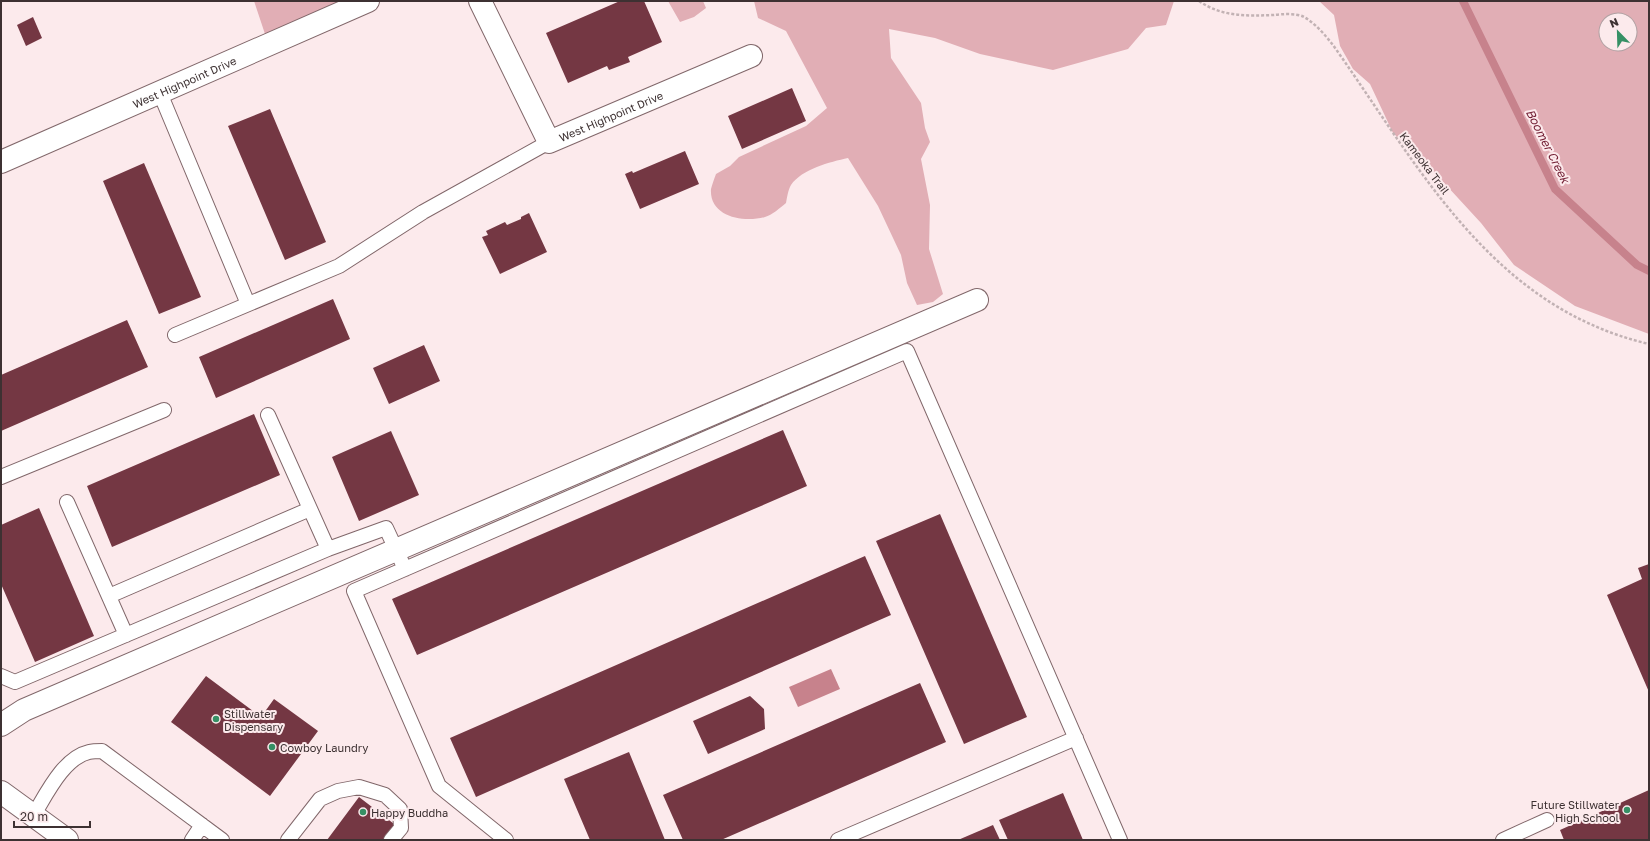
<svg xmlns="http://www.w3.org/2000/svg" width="1650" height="841" viewBox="0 0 1650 841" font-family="'Golos Text',sans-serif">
  <rect width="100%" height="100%" fill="#fceaec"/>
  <path fill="#e1aeb5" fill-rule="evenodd" d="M254,1h94l-82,36z
    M668,1h35l3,7 -12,9 -14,5z
    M754,1h420l-8,24 -20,3 -18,21 -75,21 -73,-16 -45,-16 -46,-9 2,29 30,45 4,25 5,14 -9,17 9,46 -1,44 14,45 -10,8 -16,3 -10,-22 -6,-28 -23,-49 -30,-48c-18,4 -46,11 -57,27 -3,5 -4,13 -5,18 -6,5 -14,12 -21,14 -21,6 -56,0 -54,-28 1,-4 3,-10 5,-15l14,-8 9,-9 67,-31 21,-18 -41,-77 -28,-13z
    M1319,1h330v333l-74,-28 -61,-41 -33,-42 -46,-50 -42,-40 -23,-49 -17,-15 -13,-23 -6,-31zM1606,20h24v24h-24z"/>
  <path fill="#c7828c" d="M831,669l9,20 -42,18 -9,-20z"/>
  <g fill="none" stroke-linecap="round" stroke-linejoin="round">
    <path stroke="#c7828c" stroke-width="8" d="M1463,1l92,188 82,76 12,6"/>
  </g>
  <path fill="#743743" d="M620,1h24l18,41 -34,15 2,5 -21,8 -2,-4 -39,17 -22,-50z
    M33,17l9,21 -16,8 -9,-21z
    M792,88l14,33 -64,28 -14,-33z
    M270,109l56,133 -41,18 -57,-134z
    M685,151l14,33 -59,25 -15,-35 7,-3 1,2z
    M144,163l57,134 -42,17 -56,-133z
    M529,213l18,39 -47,22 -18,-37 6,-2 -2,-4 19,-9 2,3 14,-6v-2z
    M333,299l17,40 -134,59 -17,-41z
    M127,320l21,47 -147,64v-56z
    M424,345l16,36 -51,23 -16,-36z
    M254,414l26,61 -168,72 -25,-61z
    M783,430l24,56 -390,169 -25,-56z
    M391,431l28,64 -60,26 -27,-64z
    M39,508l55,128 -59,26 -34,-78v-59z
    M940,514l87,203 -63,27 -88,-203z
    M865,556l26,59 -415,182 -26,-59z
    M1649,564v128l-42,-97 35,-16 -4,-11z
    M206,676l55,41 13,-18 44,32 -48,65 -99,-74z
    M920,683l26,59 -225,98h-38l-20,-45z
    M750,696l14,13 1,20 -57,25 -15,-33z
    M629,752l36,88h-75l-26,-61z
    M1649,790v50h-85l-4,-10z
    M1063,793l20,47h-75l-9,-20z
    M359,797l39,30 -10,13h-61z
    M993,825l7,15h-42z"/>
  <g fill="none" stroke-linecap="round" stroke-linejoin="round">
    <defs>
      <path id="service" d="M160,93l88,211
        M175,335l164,-69 84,-54 126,-70
        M1,477l163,-67
        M67,502l59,133
        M328,549l58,-21 19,41
        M109,596l201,-87
        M1,676l14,6 313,-133 -60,-134
        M33,816c13,-21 30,-58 56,-64 4,-1 9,-1 13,-1l120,89
        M192,840l10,-15
        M288,840l32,-41 18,-8 21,-4 26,8 15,14 1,19 -10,12
        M506,840l-67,-54 -85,-195 553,-240 213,489
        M838,840l238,-102
        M1503,840l44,-20"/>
      <g id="minor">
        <path id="s1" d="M480,1l69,141 202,-86"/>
        <path id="s2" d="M1,162l367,-161"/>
        <path d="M1,725l23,-15 953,-410"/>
      </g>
      <path id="secondary" d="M1,792l66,48"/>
    </defs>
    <use href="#service" stroke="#81676a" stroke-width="16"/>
    <use href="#minor" stroke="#81676a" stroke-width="24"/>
    <use href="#secondary" stroke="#81676a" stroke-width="24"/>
    <path stroke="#c2b2b4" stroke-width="2.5" stroke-dasharray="3 2" stroke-linecap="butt" d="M1199,1c23,16 48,15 75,14 8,-1 23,-2 30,2 12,7 21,18 29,28 87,123 158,262 316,299"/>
    <use href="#service" stroke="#fff" stroke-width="14"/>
    <use href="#minor" stroke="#fff" stroke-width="22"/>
    <use href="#secondary" stroke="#fff" stroke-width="22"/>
  </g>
  <g fill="#369065" stroke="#fceaec" stroke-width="1.5">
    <circle cx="216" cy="719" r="4"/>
    <circle cx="272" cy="747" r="4"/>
    <circle cx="1627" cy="810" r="4"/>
    <circle cx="363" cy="812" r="4"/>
  </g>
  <g text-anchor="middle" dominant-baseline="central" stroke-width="4" stroke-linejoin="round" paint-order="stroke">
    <g font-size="11" fill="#3d3132" stroke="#fceaec">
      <text stroke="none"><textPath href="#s2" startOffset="200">West Highpoint Drive</textPath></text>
      <text stroke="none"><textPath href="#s1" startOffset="224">West Highpoint Drive</textPath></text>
      <text transform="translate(1425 163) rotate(53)">Kameoka Trail</text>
    </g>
    <g font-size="11" fill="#3d3132" stroke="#fceaec" text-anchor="start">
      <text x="224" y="713">Stillwater<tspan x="224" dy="13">Dispensary</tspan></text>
      <text x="280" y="747">Cowboy Laundry</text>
      <text x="1619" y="804" text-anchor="end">Future Stillwater<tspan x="1619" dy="13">High School</tspan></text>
      <text x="371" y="812">Happy Buddha</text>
    </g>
    <g font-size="12" font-style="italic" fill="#721f34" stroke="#fceaec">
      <text transform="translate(1548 146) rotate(63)">Boomer Creek</text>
    </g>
  </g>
  <rect width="1650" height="841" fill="none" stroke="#3d3132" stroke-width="4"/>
  <g transform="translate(1618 32) rotate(337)"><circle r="19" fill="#fceaec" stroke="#b0a0a2"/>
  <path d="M0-3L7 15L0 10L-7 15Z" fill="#369065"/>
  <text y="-6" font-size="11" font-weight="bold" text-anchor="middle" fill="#3d3132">N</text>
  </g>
  <path d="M14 821v6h76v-6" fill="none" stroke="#3d3132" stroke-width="2"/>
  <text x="20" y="821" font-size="12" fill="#3d3132" stroke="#fceaec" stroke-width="3" paint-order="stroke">20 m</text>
</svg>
